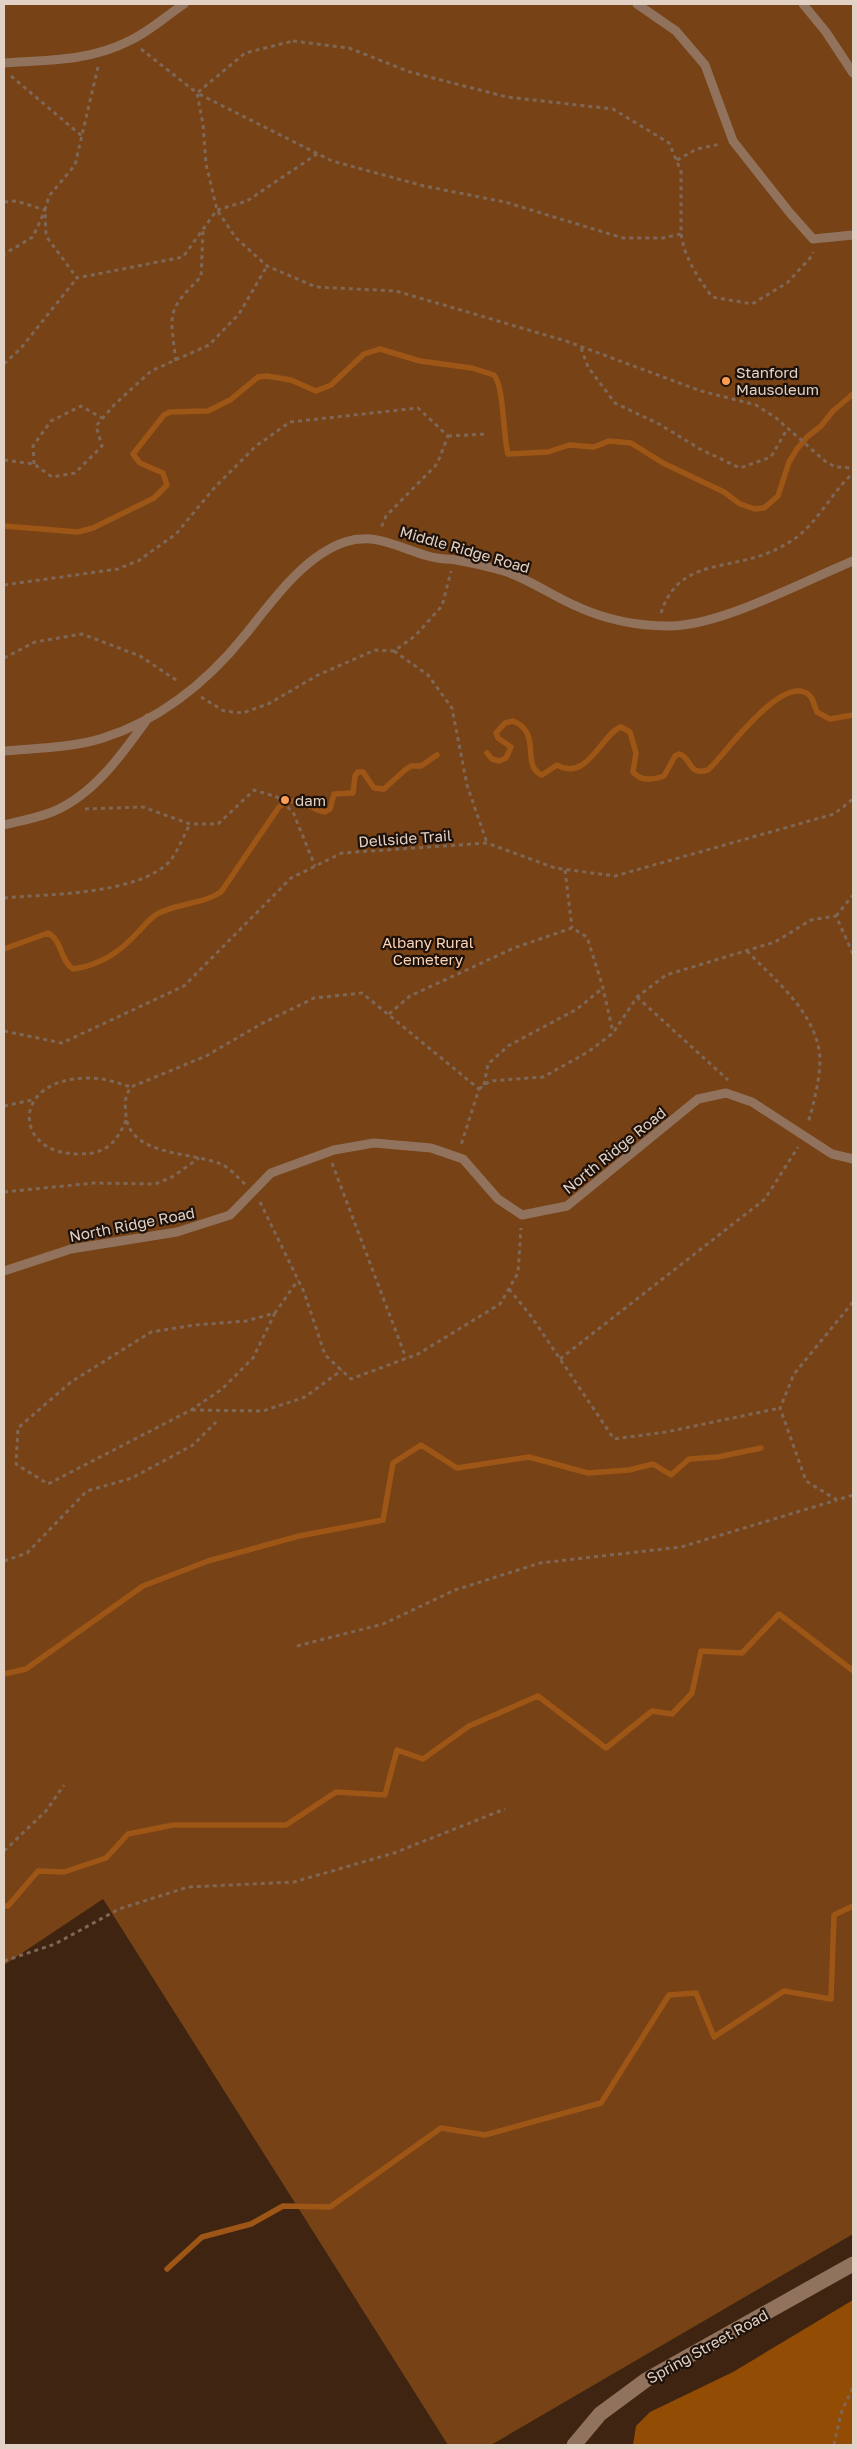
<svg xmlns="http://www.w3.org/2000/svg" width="857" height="2449" viewBox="0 0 857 2449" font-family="'Golos Text',sans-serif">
  <rect width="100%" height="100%" fill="#3f2511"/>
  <path fill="#774215" d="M4,4h849v2230l-362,211h-43l-345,-546 -99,66z"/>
  <path fill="#924c04" d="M853,2300v145h-220l3,-19 14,-14 83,-40z"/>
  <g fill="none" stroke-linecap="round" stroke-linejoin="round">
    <path stroke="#9e5617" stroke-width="5.5" d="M4,526l74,6 15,-4 61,-30 13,-13 -4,-12 -23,-10 -7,-9 31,-39 6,-3 38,-1 22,-11 28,-23 9,-1 24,4 25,11 15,-6 33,-31 16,-5 40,12 52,7 22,7c10,11 9,61 14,79l40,-2 21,-7 25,2 15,-6 22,2 32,20 61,29 16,12 15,5 9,-1 14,-12 11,-34 8,-13 10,-12 14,-11 12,-15 20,-17
      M487,753l5,6 7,2 7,-3 5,-11 -13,-9 -2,-5 9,-10 8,-2c30,12 7,45 29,54l15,-10c30,18 46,-33 64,-38l9,5 6,21 -3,19c8,10 20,8 31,4l11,-20 4,-2c13,3 8,22 29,16 16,-14 74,-98 101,-75 5,4 5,11 8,17l13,7 23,-4
      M4,949l44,-16c14,7 12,27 25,36 28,-4 47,-17 66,-38 6,-6 12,-14 20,-18 20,-10 44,-9 62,-21l58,-85c18,-15 27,1 46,5l5,-3 4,-15 19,-1 2,-17 3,-4h5l11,16 10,1 21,-19 6,-4h10l16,-11
      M4,1674l22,-5 117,-83 65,-25 91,-25 84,-16 10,-57 28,-18 36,23 72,-11 59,16 41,-3 24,-6 18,11 18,-16 29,-2 43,-9
      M4,1906h4l30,-35 26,1 42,-14 22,-24 45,-9h113l50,-33 49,3 12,-45 26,9 46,-33 69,-30 68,52 46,-37 20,3 20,-21 9,-42 41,2 37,-39 73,56 1,-2
      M167,2269l35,-32 49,-13 32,-18 47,1 111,-79 44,7 116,-32 68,-108 27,-2 18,44 70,-46 47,8 3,-84 19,-9"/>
    <path stroke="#7e6756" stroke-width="3" stroke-dasharray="4 4" stroke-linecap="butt" d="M293,41l56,7 61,24 97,25 106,12 56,34 12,28v63l-18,4h-40l-118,-36 -81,-16 -92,-25 -135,-68 48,-40z
      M141,49l56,44 6,31 3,40 11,46 19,28 31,28 49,21 80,4 170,50 135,50 55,14 20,13 49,43 10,6 18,1
      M98,67l-23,98 -26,31 -4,14 1,26 31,42 106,-21 34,-47 30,-9 70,-47
      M11,76l72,61
      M677,160l20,-11 23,-5
      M4,202l12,-1 29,9 -12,27 -29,17
      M681,234c4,25 16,42 31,63l40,7 35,-21 25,-27 1,-4
      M581,348l7,19 27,36 44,21 41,25 40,19 31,-11 16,-28
      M176,361c-6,-48 -10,-50 25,-84l2,-46
      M4,364l17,-16 56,-70
      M448,436l39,-2
      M4,460l30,4 18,13 23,-4 27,-27 -6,-20 18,-21 37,-34 58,-26 30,-31 28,-48
      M34,464l-1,-18 18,-25 30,-15 21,12
      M4,585l114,-16 20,-8 38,-27 39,-47 41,-41 34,-24 128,-14 30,28 -11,28 -51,52 -5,12
      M661,613c15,-47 52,-44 92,-55 12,-3 25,-9 35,-15 28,-16 42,-49 65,-70
      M394,651l34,24 24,33 15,77 20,58
      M4,658l31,-16 47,-8 58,22 39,26
      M201,697l23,14 19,2 27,-10 48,-28 57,-25 19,1 21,-15 27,-30 9,-35
      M85,809l58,-2 47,17h28l36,-34 23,7 16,15 22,54
      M565,870l7,58
      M4,898c44,-4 134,-3 166,-37 8,-10 14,-26 20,-37
      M836,916l17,-21
      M747,951c29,30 73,65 73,111 -1,20 -6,41 -12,61
      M637,997l91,83
      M389,1014l21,-18 104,-48 58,-20 15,9 15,47 11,48
      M4,1031l58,12 122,-57 107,-108 51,-25 145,-10 68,25 60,8 219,-62 19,-15
      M484,1085l4,-21 20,-18 69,-37 26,-21
      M479,1089l11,-8 53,-4 45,-25 25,-19 24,-36 29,-22 109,-33 36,-22 25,-4 17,38
      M4,1106l28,-6
      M126,1120c-9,22 -20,34 -45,34 -69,2 -72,-77 9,-76 14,0 28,5 41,9
      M332,1163l74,195
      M245,1184c-7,-6 -15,-16 -24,-20 -29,-12 -91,-8 -95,-48 -1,-12 -2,-19 5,-29l75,-31 55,-32 53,-26 48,-5 117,96 -18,56
      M4,1192l90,-9 61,1 17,-7 27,-19
      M260,1202l44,90 21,63 26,24 67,-25 82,-50 18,-31 3,-45
      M509,1289l22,27 83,123 52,-7 114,-24
      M853,1302l-59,72 -14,34 26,73 31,19 16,-5
      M275,1313l-22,45 -31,31 -31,21 -143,74 -32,-20 2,-36 53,-46 80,-50 44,-7 51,-4 29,-8 23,-33
      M560,1359l205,-160 33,-52
      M192,1410l71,1 42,-14 37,-27
      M4,1561l23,-8 60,-62 45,-13 61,-33 23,-23
      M297,1646l86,-22 72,-34 85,-27 141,-16 156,-47
      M4,1851l42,-40 18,-26
      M4,1961l51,-17 64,-35 69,-22 106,-5 100,-29 111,-44
      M834,2445l7,-32 12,-26"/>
    <path stroke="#91725d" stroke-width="9" d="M637,4l39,27 29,34 28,76 57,72 23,26 40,-4
      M803,4l23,28 27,41
      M4,63c43,-3 86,-2 125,-22 20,-9 37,-25 55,-37
      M4,751c32,-3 68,-3 99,-13 57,-18 105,-57 142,-103 26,-32 58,-79 100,-93 31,-10 54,6 83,14 9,3 19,3 28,4 17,3 35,7 51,12 25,9 46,24 69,34 28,13 62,20 93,20 52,0 135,-45 184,-65
      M4,825c16,-4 33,-7 48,-13 42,-17 71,-59 96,-94
      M4,1271l67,-22 106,-17 53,-17 41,-42 63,-23 40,-7 57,5 32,11 35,40 24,16 45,-9 131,-107 28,-6 26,9 80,52 21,5"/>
    <path stroke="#91725d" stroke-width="15" d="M574,2445l26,-31 46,-34 207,-116"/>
  </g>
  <g fill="#fc9d53" stroke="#1d1109" stroke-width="2">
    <circle cx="726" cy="381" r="5"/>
    <circle cx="285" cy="800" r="5"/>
  </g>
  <g text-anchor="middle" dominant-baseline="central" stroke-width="4.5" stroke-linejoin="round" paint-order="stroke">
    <g font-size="15" fill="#e2d1c5" stroke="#1d1109" text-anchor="start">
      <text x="736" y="372">Stanford<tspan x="736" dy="17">Mausoleum</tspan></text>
      <text x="295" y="800">dam</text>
    </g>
    <g font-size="15" fill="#e2d1c5" stroke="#1d1109">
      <text transform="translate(465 549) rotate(16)">Middle Ridge Road</text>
      <text transform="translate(405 838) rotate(-4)">Dellside Trail</text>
      <text transform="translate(614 1150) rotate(-39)">North Ridge Road</text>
      <text transform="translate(132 1224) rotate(-11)">North Ridge Road</text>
      <text transform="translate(707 2346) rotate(-29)">Spring Street Road</text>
    </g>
    <g font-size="15" fill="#fbd3b6" stroke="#1d1109">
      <text x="428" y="942">Albany Rural<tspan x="428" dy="17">Cemetery</tspan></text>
    </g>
  </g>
  <rect width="857" height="2449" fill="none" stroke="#e2d1c5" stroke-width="10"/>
</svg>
